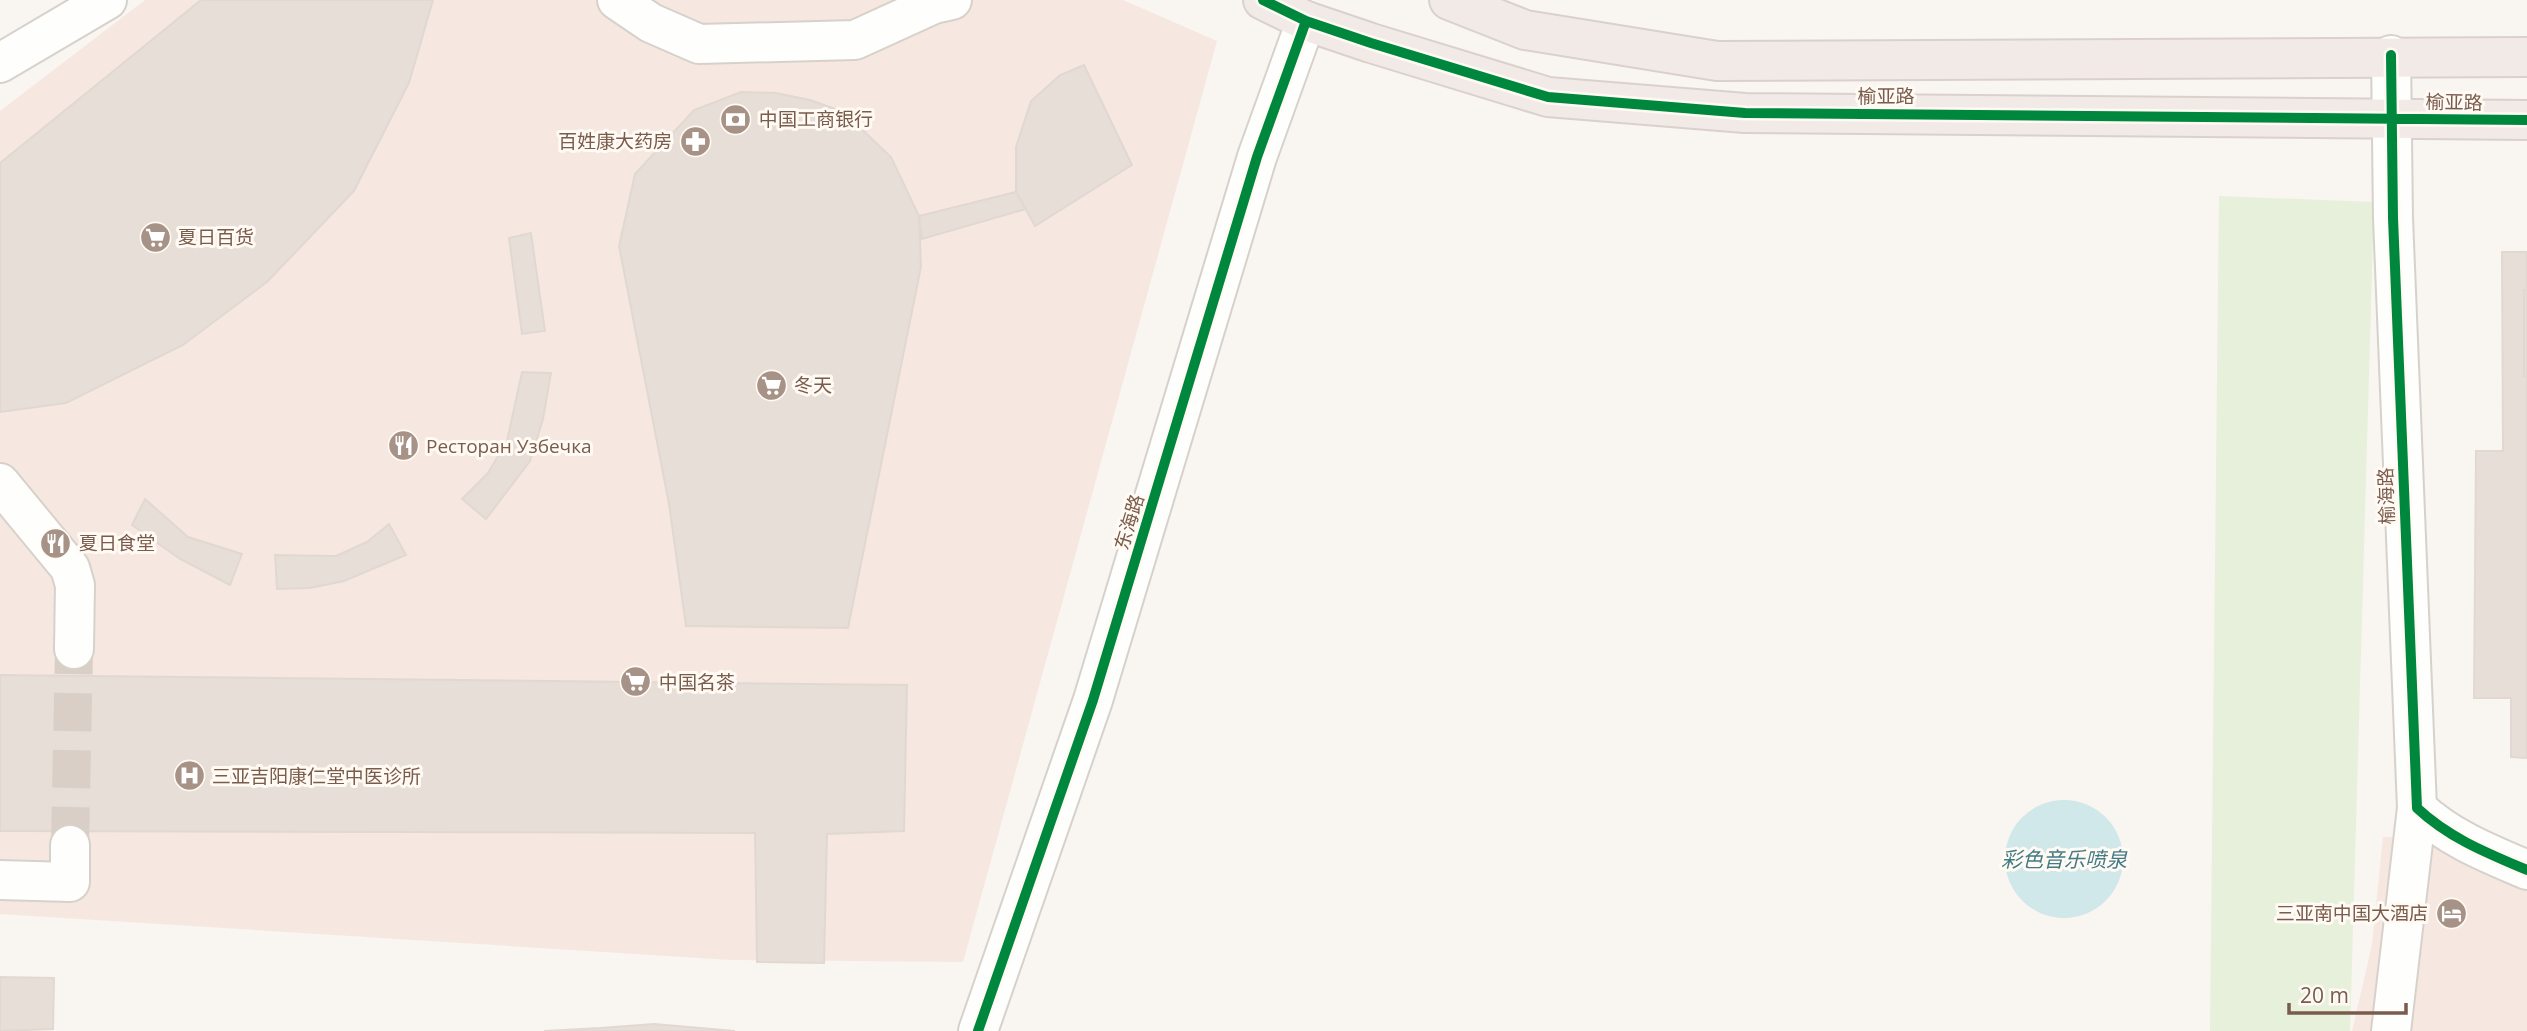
<svg xmlns="http://www.w3.org/2000/svg" width="2527" height="1031" viewBox="0 0 2527 1031" font-family="'Open Sans','Noto Sans SC',sans-serif">
  <rect width="100%" height="100%" fill="#f9f5f0"/>
  <path fill="#f6e8e1" d="M145,0h978l94,41 -254,921 -232,-2 -731,-46v-803z
    M2383,837h49l95,44v150h-175l20,-86z"/>
  <path fill="#e7f0db" d="M2219,196l155,6 -24,829h-140z"/>
  <path fill="#d0e8ea" d="M2005 859a59 59 0 1 1 118 0a59 59 0 1 1-118 0Z"/>
  <path fill="#e6ded7" stroke="#e2d8d2" stroke-width="2" d="M201,0h232l-24,83 -55,108 -87,91 -84,63 -117,58 -66,9v-249z
    M1084,65l48,100 -97,61 -19,-34v-45l15,-46 29,-26z
    M741,92l35,1 34,7 34,12 47,45 28,59 2,51 -73,361 -162,-2 -17,-122 -50,-258 16,-72 59,-64z
    M1016,192l10,17 -104,30 -3,-23z
    M531,233l14,98 -23,3 -13,-96z
    M2502,252h25v506l-16,-1v-59h-37l2,-247h27z
    M2524,290h3v86h-3z
    M522,372l29,1 -8,46 -13,42 -44,58 -24,-20 26,-26 19,-32z
    M145,499l43,38 54,17 -12,31 -50,-26 -48,-34z
    M389,524l17,31 -62,26 -34,7 -33,1 -2,-34 61,1 31,-14z
    M0,675l907,10 -3,146 -77,3 -3,129 -67,-1 -2,-129 -755,-2z
    M0,977l54,1 -1,51 -53,2z
    M654,1024l81,7h-191l57,-3z"/>
  <g fill="none" stroke-linecap="round" stroke-linejoin="round">
    <path stroke="#d9cfc7" stroke-width="38" stroke-dasharray="38 19" stroke-linecap="butt" d="M70,845l4,-196"/>
    <defs>
      <path id="minor" d="M617,0l34,23 48,21 156,-4 79,-36 18,-4
        M2391,55l2,163 24,590c32,30 70,45 110,62
        M0,63l107,-63
        M0,483l70,85 5,17 -1,64
        M0,880l70,2v-37
        M978,1031l115,-331 164,-543 49,-136
        M2391,1031l26,-223"/>
      <path id="highway" d="M1263,0l43,21 65,22 177,54 197,16 782,7
        M1449,0l76,30 192,31 810,-4"/>
    </defs>
    <use href="#minor" stroke="#d7d1cb" stroke-width="42"/>
    <use href="#highway" stroke="#dad1cc" stroke-width="42"/>
    <use href="#minor" stroke="#fefefd" stroke-width="38"/>
    <use href="#highway" stroke="#f2eae7" stroke-width="38"/>
    <defs>
      <path id="cycleway" d="M1263,0l43,21 65,22 177,54 197,16 782,7
        M2391,55l2,163 24,590c32,30 70,45 110,62
        M978,1031l115,-331 164,-543 49,-136"/>
    </defs>
    <use href="#cycleway" stroke="#fffaf3" stroke-width="15"/>
    <use href="#cycleway" stroke="#00873e" stroke-width="10"/>
  </g>
  <defs>
    <symbol id="bank-disc" viewBox="-11 -11 22 22"><circle r="9.5" fill="#a69286" stroke="#fffaf3"/><path d="M-6-4H6V4H-6ZM0-2.3a2.3 2.3 0 1 0 0 4.6a2.3 2.3 0 1 0 0-4.6Z" fill="#fff"/></symbol>
    <symbol id="pharmacy-disc" viewBox="-11 -11 22 22"><circle r="9.5" fill="#a69286" stroke="#fffaf3"/><path d="M-2-6h4v4h4v4h-4v4h-4v-4h-4v-4h4Z" fill="#fff"/></symbol>
    <symbol id="supermarket-disc" viewBox="-11 -11 22 22"><circle r="9.5" fill="#a69286" stroke="#fffaf3"/><path d="M-6-5.5h2.5l.6 2H6L4.5 2H-2.5L-4.4-4H-6ZM-1.5 3.2a1.3 1.3 0 1 0 .1 0ZM3 3.2a1.3 1.3 0 1 0 .1 0Z" fill="#fff"/></symbol>
    <symbol id="restaurant-disc" viewBox="-11 -11 22 22"><circle r="9.5" fill="#a69286" stroke="#fffaf3"/><path d="M-5-6h1v4h1v-4h1v4h1v-4h1v5L-1.5 .5V6h-2V.5L-5-1ZM5-6V6H3V1.5H1.5Q1.5-4 5-6Z" fill="#fff"/></symbol>
    <symbol id="hospital-disc" viewBox="-11 -11 22 22"><circle r="9.5" fill="#a69286" stroke="#fffaf3"/><path d="M-5-5h3v3.5h4V-5h3V5h-3V1.5h-4V5h-3Z" fill="#fff"/></symbol>
    <symbol id="hotel-disc" viewBox="-11 -11 22 22"><circle r="9.5" fill="#a69286" stroke="#fffaf3"/><path d="M-6-4.5h1.5V1H6V5H4.5V3h-9V5H-6ZM-4 0a1.8 1.8 0 1 1 3.6 0ZM.5 0V-2.5h3Q6-2.5 6 0Z" fill="#fff"/></symbol>
  </defs>
  <g fill-rule="evenodd">
    <use href="#bank-disc" x="718" y="102" width="35" height="35"/>
    <use href="#pharmacy-disc" x="678" y="124" width="35" height="35"/>
    <use href="#supermarket-disc" x="138" y="220" width="35" height="35"/>
    <use href="#supermarket-disc" x="754" y="368" width="35" height="35"/>
    <use href="#restaurant-disc" x="386" y="428" width="35" height="35"/>
    <use href="#restaurant-disc" x="38" y="526" width="35" height="35"/>
    <use href="#supermarket-disc" x="618" y="664" width="35" height="35"/>
    <use href="#hospital-disc" x="172" y="758" width="35" height="35"/>
    <use href="#hotel-disc" x="2434" y="896" width="35" height="35"/>
  </g>
  <g text-anchor="middle" dominant-baseline="central" stroke-width="6" stroke-linejoin="round" paint-order="stroke">
    <g font-size="19" fill="#7a5c4d" stroke="#fffaf3">
      <text x="1886" y="96">榆亚路</text>
      <text transform="translate(2454 102) rotate(1)">榆亚路</text>
      <text transform="translate(2386 496) rotate(-92)">榆海路</text>
      <text transform="translate(1129 522) rotate(-73)">东海路</text>
    </g>
    <g font-size="19" fill="#7a5c4d" stroke="#fffaf3" text-anchor="start">
      <text x="759" y="119">中国工商银行</text>
      <text x="672" y="141" text-anchor="end">百姓康大药房</text>
      <text x="178" y="237">夏日百货</text>
      <text x="794" y="385">冬天</text>
      <text x="426" y="446">Ресторан Узбечка</text>
      <text x="79" y="543">夏日食堂</text>
      <text x="659" y="682">中国名茶</text>
      <text x="212" y="776">三亚吉阳康仁堂中医诊所</text>
      <text x="2428" y="913" text-anchor="end">三亚南中国大酒店</text>
    </g>
    <g font-size="21" font-style="italic" fill="#437c86" stroke="#fffaf3">
      <text x="2064" y="859">彩色音乐喷泉</text>
    </g>
  </g>
  <path d="M2289 1003v10h117v-10" fill="none" stroke="#7a5c4d" stroke-width="3.5"/>
  <text x="2300" y="1003" font-size="21" fill="#7a5c4d" stroke="#fffaf3" stroke-width="5" paint-order="stroke">20 m</text>
</svg>
